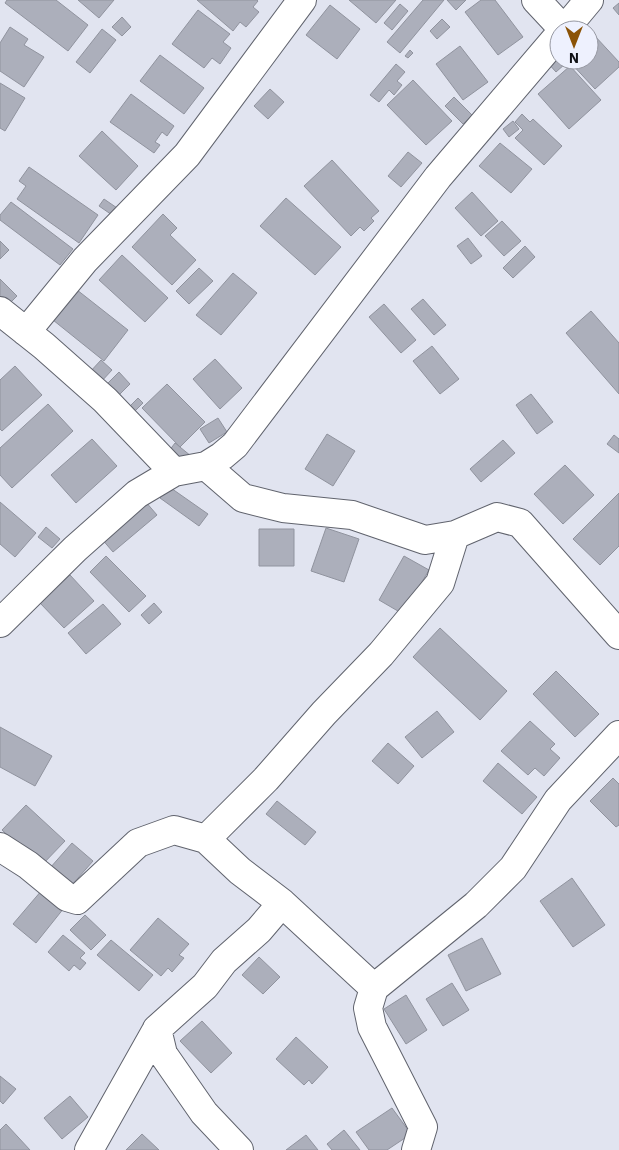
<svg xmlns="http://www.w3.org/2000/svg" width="619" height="1150" viewBox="0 0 619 1150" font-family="'IBM Plex Sans',sans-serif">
  <rect width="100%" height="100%" fill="#e1e4f0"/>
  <path fill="#acafbb" stroke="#90939e" d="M7,0h49l32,25 -20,26 -63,-48z
    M78,0h36l-15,18z
    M197,0h60l1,1 -5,6 6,5 -13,15 -6,-5 -7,9z
    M349,0h47l-20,23z
    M423,0h21l-44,53 -13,-11z
    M447,0h19l-10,10z
    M481,0h14l28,37 -25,18 -33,-43z
    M619,3v12l-6,-7z
    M400,4l8,7 -16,19 -8,-7z
    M330,5l30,24 -23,30 -31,-24z
    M198,10l32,24 -7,8 8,6 -11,16 -8,-6 -8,10 -32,-24z
    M122,17l9,10 -9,9 -10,-9z
    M442,19l8,8 -13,12 -7,-8z
    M10,27l18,12 -4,6 20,12 -20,30 -24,-16v-28z
    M102,29l14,11 -26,33 -14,-11z
    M594,35l25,27v5l-24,22 -27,-29h21v-20z
    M460,46l28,36 -25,18 -27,-36z
    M410,50l3,3 -5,5 -3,-2z
    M556,54l3,6 6,4 -9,8 -9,-10z
    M160,55l44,33 -20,26 -44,-33z
    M396,64l9,8 -8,9 5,4 -8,10 -5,-5 -10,12 -9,-7z
    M570,66l31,34 -32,29 -31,-35z
    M413,80l39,41 -26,24 -39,-40z
    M0,83l25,15 -20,33 -5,-3z
    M270,89l14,13 -16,17 -14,-13z
    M131,94l43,32 -7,10 -5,-4 -7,10 5,3 -6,8 -44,-31z
    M454,97l18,18 -9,9 -18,-18z
    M522,114l8,8 3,-3 29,27 -18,19 -29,-27 8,-8 -8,-8z
    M513,121l6,8 -10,8 -6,-8z
    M102,131l36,35 -22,24 -37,-34z
    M500,143l32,26 -21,24 -32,-27z
    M408,152l14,11 -21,24 -13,-11z
    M332,160l47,51 -8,7 3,3 -10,10 -4,-4 -9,9 -47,-50z
    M29,167l69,48 -19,28 -62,-44 9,-13 -7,-5z
    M472,192l26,29 -17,15 -26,-28z
    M286,198l55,49 -26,28 -55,-49z
    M104,199l16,11 -5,7 -16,-11z
    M11,202l62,47 -13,16 -60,-45v-5z
    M163,214l14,14 -7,7 26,25 -24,25 -40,-38z
    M502,221l19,20 -17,15 -19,-20z
    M468,238l14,18 -11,8 -14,-18z
    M0,241l9,9 -9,9z
    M525,246l10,11 -22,21 -10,-10z
    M122,255l46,43 -23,24 -46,-42z
    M199,268l14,13 -24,23 -13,-13z
    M233,273l24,20 -36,42 -25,-20z
    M0,279l17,17 -11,11 -6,-6z
    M72,286l56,44 -24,31 -56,-45z
    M423,299l23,26 -12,10 -23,-26z
    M384,304l32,36 -15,13 -32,-36z
    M591,311l28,32v51l-53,-61z
    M432,346l27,33 -19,15 -27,-33z
    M215,359l27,29 -22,21 -27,-30z
    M101,360l11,10 -12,13 -11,-10z
    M15,366l27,29 -40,36 -2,-2v-49z
    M119,372l11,12 -15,15 -11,-12z
    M167,384l38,38 -25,25 -38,-39z
    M531,394l22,28 -16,12 -21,-29z
    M138,398l5,5 -12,12 -5,-5z
    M48,404l25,27 -61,57 -12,-13v-27z
    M218,418l9,14 -18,11 -9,-14z
    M327,434l28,17 -22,35 -28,-17z
    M614,435l5,4v14l-12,-9z
    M92,439l25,27 -41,37 -25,-28z
    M503,440l12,13 -34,29 -11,-13z
    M175,443l16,13 -6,8 -16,-13z
    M565,465l29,30 -31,29 -29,-30z
    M168,486l40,28 -9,12 -39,-28z
    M619,493v53l-19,19 -27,-26z
    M145,501l12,14 -44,37 -12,-14z
    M0,502l36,31 -21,24 -15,-13z
    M46,527l14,12 -8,9 -14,-11z
    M326,528l33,11 -15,43 -33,-11z
    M259,529h35v37h-35z
    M106,556l40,40 -17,16 -39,-40z
    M404,556l25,14 -26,44 -24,-14z
    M70,575l24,26 -30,27 -24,-25z
    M154,603l8,9 -13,12 -8,-9z
    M103,604l18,20 -35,30 -18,-21z
    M440,628l67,63 -27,29 -67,-63z
    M556,671l43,43 -24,23 -42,-43z
    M437,711l17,21 -32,26 -17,-21z
    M530,721l25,23 -5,5 10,9 -16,18 -9,-8 -7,7 -27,-24z
    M0,727l52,29 -17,30 -35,-19z
    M388,743l26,23 -16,18 -26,-23z
    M498,763l39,34 -15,17 -39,-33z
    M613,778l6,6v41l-3,2 -26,-26z
    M277,801l39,31 -11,13 -39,-31z
    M26,805l39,36 -24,25 -39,-36z
    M72,843l21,18 -22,25 -21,-18z
    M572,878l33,47 -32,22 -33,-46z
    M42,890l22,18 -28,35 -23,-19z
    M85,915l21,20 -15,15 -21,-20z
    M158,918l31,26 -10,11 5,3 -12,14 -4,-4 -7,8 -31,-26z
    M63,935l22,18 -5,5 6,5 -6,7 -6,-5 -5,6 -21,-19z
    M482,938l19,36 -35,17 -18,-36z
    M111,940l42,35 -14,16 -42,-36z
    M259,957l21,20 -17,17 -21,-19z
    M452,983l17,27 -26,16 -17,-27z
    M406,995l21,35 -21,14 -22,-35z
    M202,1021l30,32 -21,20 -31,-32z
    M296,1037l32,30 -16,17 -3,-4 -5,5 -28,-26z
    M0,1076l16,13 -13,15 -3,-3z
    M70,1096l18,21 -26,22 -18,-21z
    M392,1108l19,26 -24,16h-18l-13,-18z
    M6,1124l24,26h-30v-20z
    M344,1130l16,20h-28l-5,-6z
    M142,1134l17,16h-33z
    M306,1135l12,15h-32z"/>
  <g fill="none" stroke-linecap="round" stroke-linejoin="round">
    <defs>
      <path id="minor" d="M536,0l28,30
        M564,30l25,-30
        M0,311l44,35 61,54 69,72
        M26,332l59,-72 102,-105 115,-155
        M206,466l37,32 40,10 69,7 73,25 30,-5 42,-18 23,6 99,112
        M0,623l75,-74 62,-55 37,-22 32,-6 16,-10 13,-11 203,-268 121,-142
        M206,839l60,-60 58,-66 57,-59 59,-71 15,-48
        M0,847l28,18 39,32 10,3 61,-57 36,-13 32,9 34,32 42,32 92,85
        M89,1150l68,-121
        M239,1150l-35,-37 -41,-59 -6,-25 48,-43 19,-25 35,-31 23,-27
        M416,1150l7,-23 -51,-100 -4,-19 6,-20 102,-83 37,-37 45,-68 61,-65"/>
    </defs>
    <use href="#minor" stroke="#60636d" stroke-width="30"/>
    <use href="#minor" stroke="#fff" stroke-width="28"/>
  </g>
  <g transform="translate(574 45) rotate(180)"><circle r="24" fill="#eef1fe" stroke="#9698a2"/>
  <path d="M0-4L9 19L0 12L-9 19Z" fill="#8b5307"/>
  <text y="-8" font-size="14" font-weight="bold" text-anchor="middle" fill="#111217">N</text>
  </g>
</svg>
